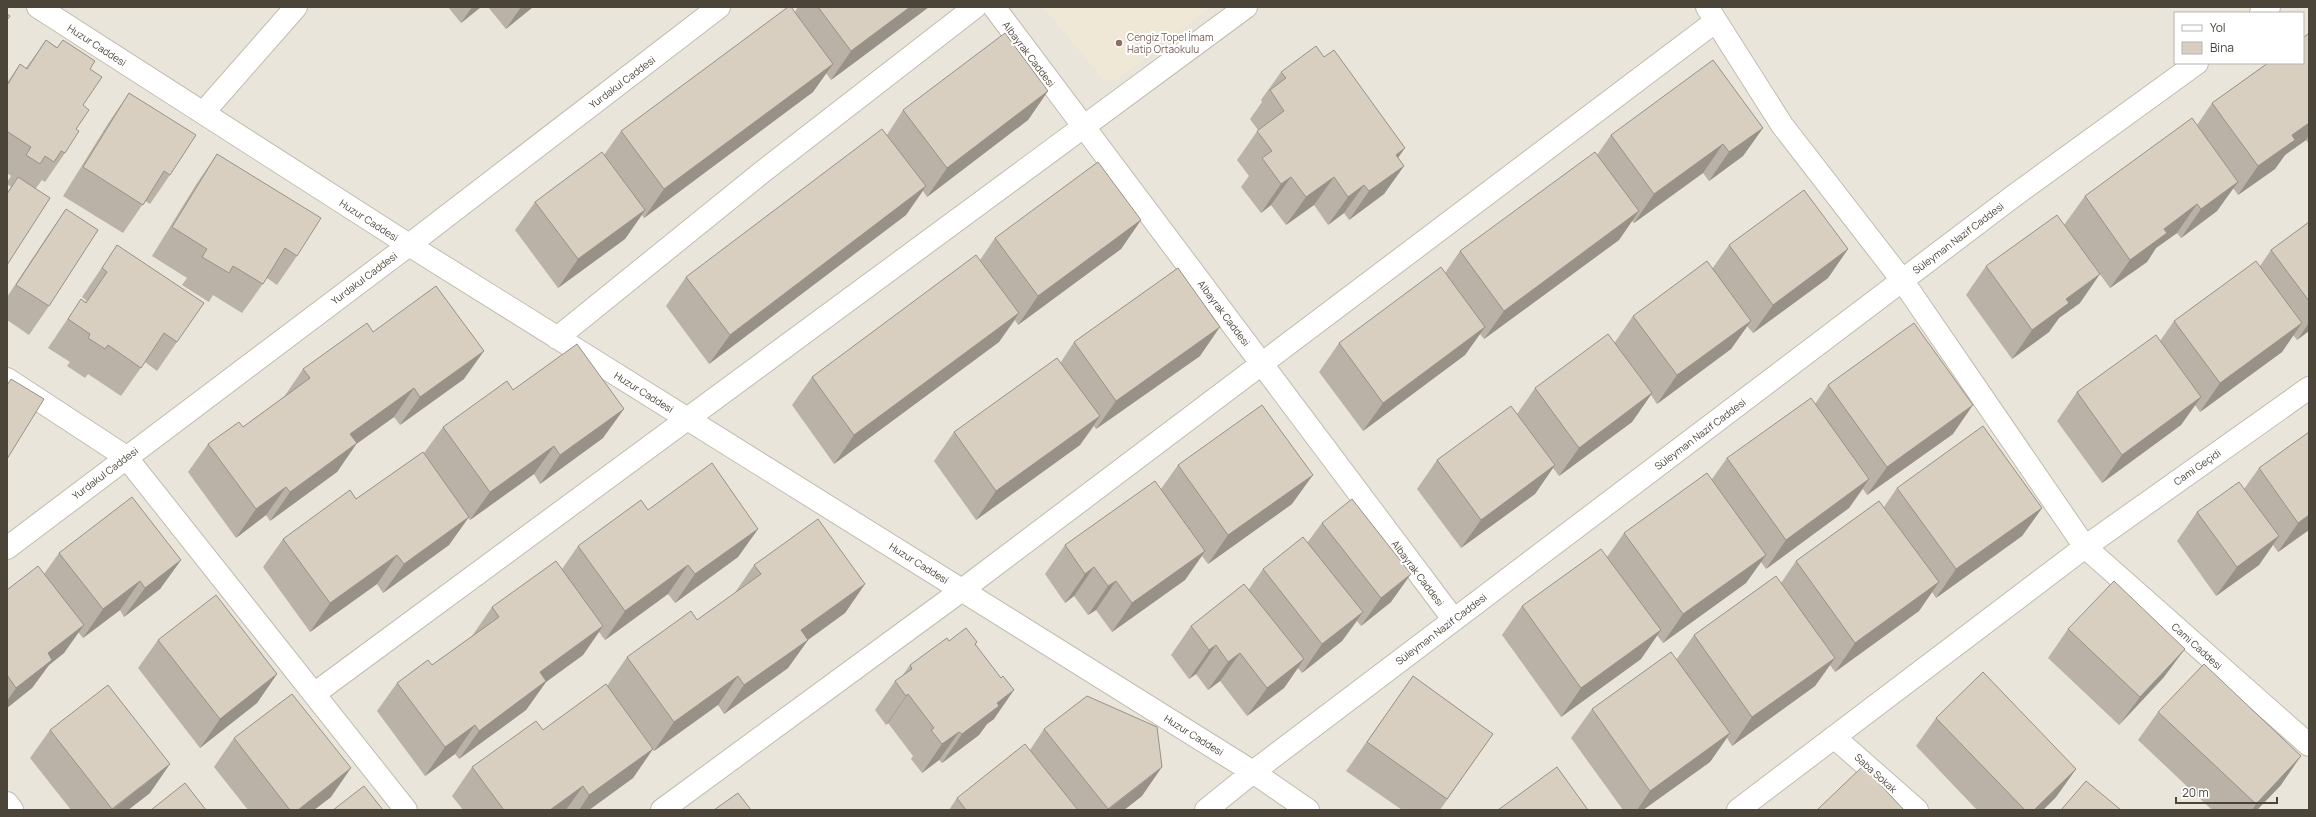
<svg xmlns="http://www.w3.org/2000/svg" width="2316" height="817" viewBox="0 0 2316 817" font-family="Manrope,sans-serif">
  <rect width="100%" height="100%" fill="#f6f3ec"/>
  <path fill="#eae5da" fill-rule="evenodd" d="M7,7h2302v803h-2302zM2175,13h128v50h-128z"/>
  <path fill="#efe8d6" d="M1043,7h168l-94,73 -14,-1z"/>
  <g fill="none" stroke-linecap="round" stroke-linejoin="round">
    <defs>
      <path id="minor" d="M38,7l371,238 844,527 55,38
        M994,7l460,613
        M1707,7l75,118 120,155 183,267 224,198
        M2261,13l8,-6
        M203,113l93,-106
        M557,338l204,-165 214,-166
        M7,379l119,78 280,353
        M7,548l402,-303 310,-238
        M314,694l932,-687
        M1834,737l83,73
        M7,803l5,7
        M662,810l300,-220 754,-569
        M1206,810l47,-38 762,-577 182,-132
        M1738,810l347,-263 224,-159"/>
    </defs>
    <use href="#minor" stroke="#c2bbae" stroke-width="24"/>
    <use href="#minor" stroke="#fff" stroke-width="22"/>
  </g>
  <path fill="#bab2a6" d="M448,7h33l-20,16z
    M488,7h45l-27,22z
    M798,7h131l-98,73 -5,-7 -13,19 -169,126 -2,-3 -17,24 -67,49 -43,-58 20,-28 69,-47 17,-24 174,-119z
    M2309,33v111l-3,-4 -21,15 -10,14 -37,26 -5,-7 -16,23 -36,27 -4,-5 -21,15 -9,14 -37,26 -46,-63 21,-29 112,-71 15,-22z
    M46,40l44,29 -7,36 -7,24 -11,24 -20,29 -3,-2 -6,8 -29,77v-72l4,-6 -4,-3v-2l4,-6 -4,-3v-90l13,-19 6,4z
    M1324,57l81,91 -7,9 6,9 -20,28 -35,26 -5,-7 -16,12 -14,-20 -28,20 -15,-20 -10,8 -20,-26 8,-11 -12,-16 21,-30 -8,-11 12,-17 -1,-2 20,-28z
    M1048,91l-20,29 -101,77 -4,-6 -17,24 -197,149 -43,-58 20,-29 201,-142 16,-25z
    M129,93l41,82 -20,29 -5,-3 -22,32 -60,-37 46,-74z
    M1763,128l-20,28 -34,25 -6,-8 -69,50 -2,-2 -13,19 -135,99 -4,-5 -15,21 -102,76 -44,-59 20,-29 106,-70 15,-22 137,-96 14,-20z
    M217,154l80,102 -20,29 -10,-7 -25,35 -29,-18 -4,7 -27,-17 5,-7 -35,-22 45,-73z
    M66,209l-17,97 -20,29 -22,-15v-23l39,-59z
    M1141,220l-20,29 -103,76 -3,-5 -16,22 -165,122 -42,-59 20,-28 168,-117 15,-22z
    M2309,222v109l-12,9 -4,-5 -11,17 -82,60 -5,-7 -14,20 -79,58 -45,-62 20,-29 83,-51 14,-20 86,-55 11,-16z
    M117,245l60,97 -20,29 -12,-9 -24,34 -33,-22 -3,4 -18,-12 3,-4 -22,-14 33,-49 5,3 1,-1 -5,-4z
    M1729,245l119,4 -20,29 -75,55 -6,-7 -16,23 -74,55 -6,-9 -19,27 -73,54 -6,-8 -18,26 -74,54 -44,-59 20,-29 80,-46 18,-26 80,-46 18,-26 79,-47z
    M1986,266l94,37 -21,15 -10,14 -37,27 -46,-64z
    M373,332l91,47 -64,46 -6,-8 -37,26 -20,29 -67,49 -4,-6 -30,23 -48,-66 20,-28 35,-17 41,-30 19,-28z
    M1074,342l126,14 -104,73 -2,-3 -14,19 -104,75 -42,-59 20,-29 107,-70z
    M1828,385l125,49 -86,61 -4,-6 -14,19 -83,61 -5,-7 -15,21 -83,60 -6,-8 -16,24 -80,58 -59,-82 20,-29 85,-49 17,-24 88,-54 15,-21 88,-54z
    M513,390l90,48 -63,46 -6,-10 -64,46 -2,-2 -19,27 -66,48 -6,-9 -67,48 -47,-65 20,-28 73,-40 68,-46 19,-26z
    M1178,465l114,39 -84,60 -6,-8 -17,24 -73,52 -16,-22 -8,5 -14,-19 -9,7 -20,-29 20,-29 96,-56z
    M2259,468l50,62 -31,22 -5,-7 -14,20 -43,31 -39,-55 20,-29 47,-23z
    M1897,488l145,20 -20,28 -86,62 -4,-6 -13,19 -84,61 -5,-7 -15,21 -83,60 -5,-8 -17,24 -67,48h-20l-52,-72 21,-29 84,-49 18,-25 87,-52 15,-22 88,-54z
    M648,510l110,19 -20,28 -63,46 -7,-9 -63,46 -6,-8 -16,23 -37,27 -20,28 -67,49 -4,-5 -30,22 -48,-65 20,-28 35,-18 40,-29 20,-29 70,-38 16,-23z
    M1322,523l69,79 -30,24 -4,-5 -15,20 -40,32 -4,-5 -14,20 -37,28 -27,-35 -12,9 -12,-16 -7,5 -18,-24 20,-29 58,-37 14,-20 44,-26z
    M59,553l122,7 -21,29 -36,28 -4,-7 -37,28 -5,-6 -14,21 -15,12 -17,23 -25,20v-118l37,-16z
    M754,565l111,19 -20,29 -37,27 -20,28 -64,46 -6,-9 -64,46 -47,-65 20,-29 70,-37 37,-26z
    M2068,629l96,48 -45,48 -71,-67z
    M158,640l119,34 -20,29 -57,45 -62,-80z
    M949,641l28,1 -1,2 18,75 -7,5 -8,11 -37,28 -3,-3 -17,13 -11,-14 2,-3 -25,-33 -2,2 -11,-15 20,-29 7,-5 8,-11z
    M1413,676l80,58 -53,76h-38l-56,-39z
    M2158,712l123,73 -24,25h-45l-74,-70z
    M1936,718l140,51 -20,28 -13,13h-66l-61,-64z
    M1044,729l98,67 -18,14h-175l8,-12 73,-48z
    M50,730l100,63 -22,17h-57l-41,-52z
    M543,730l110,19 -20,29 -44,32h-126l-11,-14 20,-29z
    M234,738l97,59 -17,13h-66l-34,-43z"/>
  <path fill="#979187" d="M472,7h9l-20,16z
    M521,7h12l-27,22z
    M910,7h19l-98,73 20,-29z
    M833,64l-20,28 -169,126 20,-29z
    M1048,91l-20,29 -101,77 20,-29z
    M2309,123v12l-3,5 -21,15 -10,14 -37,26 20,-29 34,-31z
    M1763,128l-20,28 -34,25 20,-29z
    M1723,144l-20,29 -69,50 20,-29z
    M1405,148l-20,28 11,-21z
    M1404,166l-20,28 -35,26 20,-29z
    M1291,177l-20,28 -10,8 20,-29z
    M1334,177l-20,28 -28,20 20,-28z
    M2238,182l-21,29 -36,27 20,-29z
    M1364,185l-20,28 -16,12 20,-28z
    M926,186l-20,29 -197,149 21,-29z
    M2197,204l-20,29 -21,15 -9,14 -37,26 20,-28 34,-31z
    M645,210l-20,29 -67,49 20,-29z
    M1639,211l-20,29 -135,99 20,-28z
    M1141,220l-20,29 -103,76 20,-29z
    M1848,249l-20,29 -75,55 20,-28z
    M2100,274l-20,29 -21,15 -10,14 -37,27 20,-29 34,-31z
    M1019,313l-20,29 -165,122 20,-29z
    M1751,321l-20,28 -74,55 20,-29z
    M2302,323l-20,29 -82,60 20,-29z
    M2309,323v8l-12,9z
    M1220,327l-20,29 -104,73 20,-28z
    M1485,327l-20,28 -102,76 20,-28z
    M484,351l-20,28 -64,46 20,-28z
    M414,388l-20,29 -64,46 20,-29z
    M1652,393l-20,29 -73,54 20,-28z
    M2201,397l-20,28 -79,58 20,-28z
    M1973,405l-20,29 -86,61 20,-28z
    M624,409l-21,29 -63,46 20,-29z
    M1100,416l-20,29 -104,75 20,-29z
    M357,443l-20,29 -67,49 20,-29z
    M554,446l-20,28 -64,46 20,-28z
    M1555,465l-20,29 -74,54 20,-28z
    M1313,475l-21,29 -84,60 20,-29z
    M1869,479l-20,29 -83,61 20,-29z
    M286,487l-20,28 -30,23 20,-29z
    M2042,508l-20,28 -86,62 20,-29z
    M2309,515v15l-31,22 20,-29z
    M469,517l-20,28 -66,48 21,-29z
    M758,529l-20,28 -63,46 20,-29z
    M2279,536l-20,29 -43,31 21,-29z
    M1205,551l-20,29 -73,52 20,-29z
    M397,555l-20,29 -67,48 20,-29z
    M1766,555l-20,28 -83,60 20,-29z
    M181,560l-21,29 -36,28 21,-29z
    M688,565l-20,29 -63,46 20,-29z
    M1094,567l-20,29 -9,7 20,-29z
    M1411,574l-20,28 -30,24 20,-28z
    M140,581l-20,29 -37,28 20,-29z
    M1116,581l-20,29 -8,5 20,-29z
    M1939,582l-20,29 -84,61 20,-29z
    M865,584l-20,29 -40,29 3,-2 -20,28 -64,46 20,-29 57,-55z
    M1363,612l-21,29 -40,32 20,-29z
    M84,625l-20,28 -15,12 -17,23 -25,20v-7l9,-13 32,-35z
    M603,626l-20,29 -37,27 -20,28 -67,49 20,-28 61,-59z
    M1661,630l-20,29 -80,58 20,-29z
    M1216,645l-20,29 -7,5 20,-29z
    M2185,649l-21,28 -45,48 21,-28z
    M1240,653l-20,28 -12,9 20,-28z
    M1835,658l-20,28 -83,60 20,-29z
    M1304,659l-20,29 -37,28 20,-28z
    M277,674l-20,29 -57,45 20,-29z
    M738,676l-20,29 -64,46 20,-29z
    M1014,690l-20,29 -7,5 -8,11 -37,28 20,-29 35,-31z
    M908,694l-20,29 -2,2 20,-29z
    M475,725l-20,29 -30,22 20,-29z
    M959,732l-20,28 -17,13 20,-29z
    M1730,733l-20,29 -67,48h-6l13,-19z
    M653,749l-20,29 -44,32h-10l10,-15z
    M2301,756l-20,29 -24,25h-5l4,-6z
    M170,764l-20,29 -22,17h-16z
    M1162,767l-20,29 -18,14h-16z
    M351,768l-20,29 -17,13h-16z
    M2076,769l-20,28 -13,13h-9z
    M583,786l-17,24h-16z"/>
  <path fill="#d8cfc1" stroke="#979187" d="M788,7h3l42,57 -169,125 -43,-58z
    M818,7h92l-59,44z
    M7,14l3,2 -3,4z
    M1005,33l43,58 -101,77 -44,-58z
    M2309,33v90l-17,12 3,5 -37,26 -46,-63 56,-40h35v-25z
    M46,40l11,8 6,-8 32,21 -5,8 12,8 -19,28 6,5 -13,19 3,2 -14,22 -4,-2 -7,11 -9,-6 -5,8 -14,-9 5,-8 -23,-15 -1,2v-51l1,1 12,-20 7,5z
    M1316,46l8,11 10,-7 71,98 -9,7 8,11 -35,25 -5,-6 -16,12 -14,-20 -28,20 -15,-20 -10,7 -19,-26 10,-7 -15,-20 27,-20 -14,-21 16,-12 -5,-6z
    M1713,60l50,68 -34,24 -6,-8 -69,50 -43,-59z
    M129,93l67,42 -26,40 -6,-4 -21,34 -60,-38z
    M2192,118l46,64 -37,27 -4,-5 -33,25 3,4 -37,27 -45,-64z
    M882,129l44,57 -196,149 -44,-58z
    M602,152l43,58 -67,49 -43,-57z
    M1595,152l44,59 -135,100 -44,-60z
    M217,154l104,64 -24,38 -12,-8 -22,36 -30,-18 -4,7 -27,-16 5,-8 -35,-22z
    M1098,162l43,58 -103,76 -43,-58z
    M18,177l32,21 -43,67v-71z
    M1804,190l44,59 -75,56 -44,-60z
    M66,209l32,21 -49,76 -33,-21z
    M2057,215l43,59 -34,25 3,4 -37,27 -46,-64z
    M2309,222v79l-38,-51z
    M117,245l87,58 -27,39 -13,-9 -23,35 -33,-23 -3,4 -17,-11 2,-4 -22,-15 13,-20 5,4 21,-31 -5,-4z
    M976,255l43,58 -165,122 -42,-58z
    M1707,261l44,60 -74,54 -44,-59z
    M2256,261l46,62 -82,60 -46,-62z
    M1441,267l44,60 -102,76 -44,-60z
    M1178,268l42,59 -104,74 -42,-59z
    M436,286l48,65 -64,46 -6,-9 -64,46 7,9 -67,49 -4,-5 -30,22 -48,-65 31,-22 4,5 67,-49 -7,-9 64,-46 6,9z
    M1914,323l59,82 -86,62 -59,-82z
    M1608,334l44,59 -73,55 -44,-60z
    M2156,335l45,62 -79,58 -45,-63z
    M577,344l47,65 -64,46 -6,-9 -64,46 -47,-65 64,-46 6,9z
    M1057,358l43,58 -104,75 -42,-59z
    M11,379l33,20 -37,60v-74z
    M1811,398l58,81 -83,61 -59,-82z
    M1262,405l51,70 -85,60 -50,-70z
    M1511,406l44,59 -74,55 -44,-60z
    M1983,426l59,82 -86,61 -59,-81z
    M2309,432v83l-11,8 -39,-55z
    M423,452l46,65 -65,47 -7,-9 -67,48 -47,-64 67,-49 6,9z
    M712,463l46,66 -63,45 -7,-9 -63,46 -47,-65 63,-46 7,10z
    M1707,473l59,82 -83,59 -59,-81z
    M1155,481l50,70 -73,52 -16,-22 -8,5 -14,-19 -9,7 -20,-29z
    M2239,482l40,54 -42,31 -40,-55z
    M132,497l49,63 -36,28 -5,-7 -37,28 -44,-56z
    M1352,499l59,75 -30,24 -59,-75z
    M1879,501l60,81 -84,61 -59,-82z
    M818,519l47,65 -64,46 7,10 -64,45 -6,-9 -64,46 -47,-65 64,-46 6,9 64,-46 -7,-9z
    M1303,537l60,75 -41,32 -59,-75z
    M1601,549l60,81 -80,58 -59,-82z
    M556,561l47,65 -63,46 6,9 -67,50 -4,-6 -30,22 -48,-64 31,-23 4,5 67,-48 -7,-10z
    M38,566l46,59 -36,28 4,7 -36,28 -9,-13v-85z
    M1776,576l59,82 -83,59 -58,-82z
    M2114,581l71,68 -45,48 -72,-68z
    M1244,584l60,75 -37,29 -27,-35 -12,9 -12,-17 -7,5 -18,-24z
    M216,595l61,79 -57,45 -62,-79z
    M966,628l11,14 -2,2 26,34 2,-2 11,14 -17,13 2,3 -37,28 -3,-2 -17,12 -11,-14 3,-2 -26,-34 -2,2 -11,-15 17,-12 -2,-4 37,-27 2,3z
    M1671,652l59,81 -80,58 -58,-82z
    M2204,664l97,92 -45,48 -98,-92z
    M1983,672l93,97 -42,41h-9l-89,-92z
    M1413,676l80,58 -46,65 -80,-57z
    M606,684l47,65 -64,46 -6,-9 -33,24h-46l-32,-43 64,-46 7,9z
    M108,685l62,79 -58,45 -62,-79z
    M292,694l59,74 -53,42h-8l-56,-72z
    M1087,696l70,31 5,40 -54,42 -64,-80z
    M1025,744l53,66h-112l-9,-12z
    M1863,766l41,44h-87z
    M1557,767l31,43h-90z
    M2086,781l35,29h-60z
    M185,783l21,27h-55z
    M364,786l19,24h-50z
    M738,793l13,17h-37z"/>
  <circle fill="#8d6e63" stroke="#fff" stroke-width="1.5" cx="1119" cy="43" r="4"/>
  <g text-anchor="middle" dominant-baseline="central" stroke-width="4" stroke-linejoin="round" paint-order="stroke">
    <g font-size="10" fill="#785e54" stroke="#fff" text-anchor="start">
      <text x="1127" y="37">Cengiz Topel İmam<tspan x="1127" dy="12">Hatip Ortaokulu</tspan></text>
    </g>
    <g font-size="10" fill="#4b4439" stroke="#fff">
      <text transform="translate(97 45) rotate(33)">Huzur Caddesi</text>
      <text transform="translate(1029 54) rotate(53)">Albayrak Caddesi</text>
      <text transform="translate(622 82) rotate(-37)">Yurdakul Caddesi</text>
      <text transform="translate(369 220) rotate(33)">Huzur Caddesi</text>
      <text transform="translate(1958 238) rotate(-37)">Süleyman Nazif Caddesi</text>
      <text transform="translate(364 278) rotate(-37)">Yurdakul Caddesi</text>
      <text transform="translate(1224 313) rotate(53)">Albayrak Caddesi</text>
      <text transform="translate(644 392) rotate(32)">Huzur Caddesi</text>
      <text transform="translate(1700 434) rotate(-37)">Süleyman Nazif Caddesi</text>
      <text transform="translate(2197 467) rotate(-35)">Cami Geçidi</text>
      <text transform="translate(105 473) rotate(-37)">Yurdakul Caddesi</text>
      <text transform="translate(919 563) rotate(32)">Huzur Caddesi</text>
      <text transform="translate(1418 573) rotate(53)">Albayrak Caddesi</text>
      <text transform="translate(1441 629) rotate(-37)">Süleyman Nazif Caddesi</text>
      <text transform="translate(2197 646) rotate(42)">Cami Caddesi</text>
      <text transform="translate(1194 735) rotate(32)">Huzur Caddesi</text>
      <text transform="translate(1876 773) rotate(42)">Saba Sokak</text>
    </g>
  </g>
  <rect width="2316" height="817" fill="none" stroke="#4b4439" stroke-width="16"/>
  <rect x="2174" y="12" width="130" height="52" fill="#ffffff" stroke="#b7b4b0"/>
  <rect x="2182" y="25" width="20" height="6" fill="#ffffff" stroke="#b7b4b0"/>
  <text x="2210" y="32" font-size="12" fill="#4b4439">Yol</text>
  <rect x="2182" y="42" width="20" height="12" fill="#d8cfc1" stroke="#b7b4b0"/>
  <text x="2210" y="52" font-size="12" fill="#4b4439">Bina</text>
  <path d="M2176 797v6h101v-6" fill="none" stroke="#4b4439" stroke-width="2"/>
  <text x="2182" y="797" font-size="12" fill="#4b4439" stroke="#ffffff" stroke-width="3" paint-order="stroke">20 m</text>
</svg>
